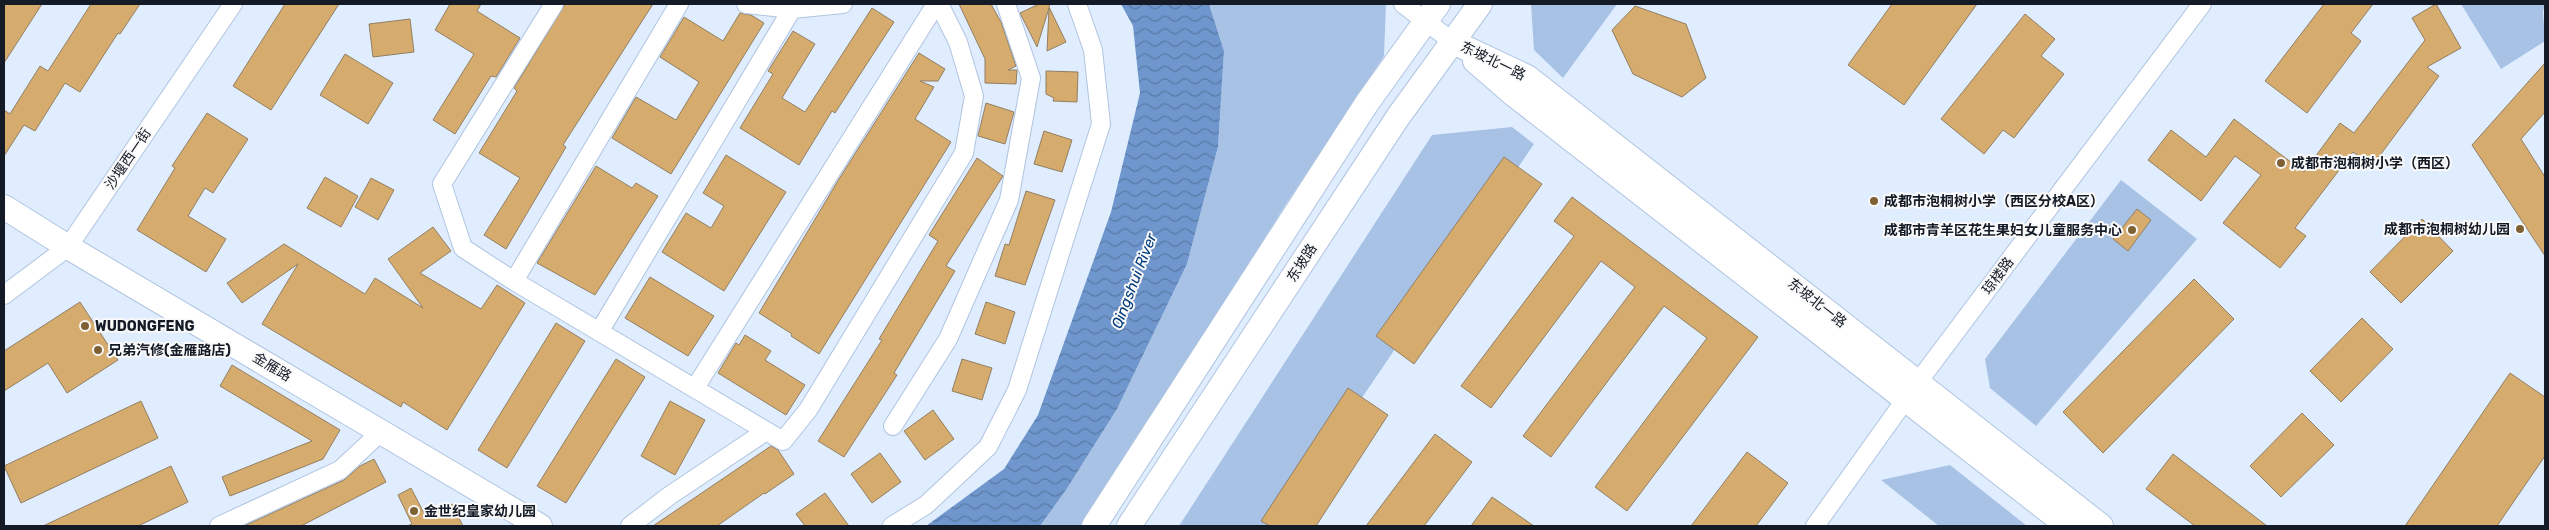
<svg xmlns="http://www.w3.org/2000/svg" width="2549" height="530" viewBox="0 0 2549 530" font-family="Rubik,'Noto Sans SC',sans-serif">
  <defs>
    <pattern id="water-waves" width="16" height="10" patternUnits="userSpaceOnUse" patternTransform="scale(1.25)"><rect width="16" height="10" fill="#6f97cd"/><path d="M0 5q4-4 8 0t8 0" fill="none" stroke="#5a7aa6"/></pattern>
  </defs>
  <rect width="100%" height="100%" fill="#e0edff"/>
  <path fill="#a8c2e5" d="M1209,4h177l-2,52 -100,151 -168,269 -36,50h-40l26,-36 51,-81 70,-145 31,-117 6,-96z
    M1531,4h86l-54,74 -29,-28z
    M2461,4h84l-2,8 2,29 -44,28z
    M1512,127l22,17 -259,382h-96l253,-391z
    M2121,180l76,59 -161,187 -46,-38 -5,-29z
    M1950,465l77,61h-88l-58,-46z"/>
  <path fill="url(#water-waves)" d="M1121,4h88l15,47 -6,96 -31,117 -70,145 -51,81 -26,36h-114l78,-57 34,-54 73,-203 29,-119 -7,-67z"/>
  <path fill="#d5ab6e" stroke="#927f63" d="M4,4h38l-38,59z
    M91,4h49l-20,30 -2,-1 -38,59 -15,-9 -30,48 -11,-6 -20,31v-46l6,4 30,-48 8,5z
    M285,4h54l-68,106 -38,-24z
    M450,4h31l-4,7 43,27 -24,39 -5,-1 -36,58 -22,-14 41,-66 -39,-24z
    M565,4h88l-90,141 3,2 -60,102 -22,-14 36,-57 -41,-25 38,-62 -3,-3z
    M959,4h32l10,18 15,44 -8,4h9l-1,14 -31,-1v-24z
    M1039,4h11l-1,3 17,35 -19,9 2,-43 -12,39 -17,-34z
    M1892,4h85l-73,101 -56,-40z
    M2324,4h49l-22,29 10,8 -54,72 -42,-32z
    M2436,4l25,44 -34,19 12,9 -67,90 -19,-14 -58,76 11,8 -26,32 -57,-45 38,-48 -26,-19 -34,45 -53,-41 23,-30 35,27 28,-38 70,53 36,-49 14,10 71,-93 -13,-22z
    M1635,6l51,18 20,54 -24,19 -49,-23 -21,-44z
    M872,8l22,14 -59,91 -3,-2 -33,54 -59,-37 33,-54 -5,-3 25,-40 22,13 -33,54 23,14z
    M740,13l11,2 13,8 -93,151 -59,-36 24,-41 40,23 23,-38 -39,-25 24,-40 39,24z
    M2025,14l30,25 -14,17 23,18 -50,64 -11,-8 -19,24 -43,-35z
    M410,19l4,33 -41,5 -4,-33z
    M919,53l26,16 -7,12h-18l14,6 -19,32 36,23 -132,212 -28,-18 1,-2 -33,-21 80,-134z
    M345,54l48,29 -25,41 -48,-29z
    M2545,63v49l-24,27 24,38v79l-73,-111z
    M1046,71l32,1 -1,30 -24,-1 1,-3 -8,-4z
    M986,103l28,9 -9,32 -27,-8z
    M207,113l41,26 -35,54 -8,-5 -17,28 38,23 -20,33 -69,-42 38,-62 -3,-2z
    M1044,131l28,9 -10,32 -28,-8z
    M726,155l60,37 -62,99 -62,-39 24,-39 25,15 13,-22 -21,-13z
    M1504,157l38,27 -128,180 -38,-28z
    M977,158l26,18 -57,90 9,5 -61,102 3,2 -53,82 -26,-16 64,-101 -3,-1 59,-98 -9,-6z
    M596,166l36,22 4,-5 22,13 -63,99 -58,-32z
    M325,177l33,19 -17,31 -34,-19z
    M371,178l23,12 -16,30 -23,-13z
    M1026,191l29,9 -30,85 -30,-9 10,-32 4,1z
    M1572,197l186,140 -131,174 -32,-24 112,-149 -43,-32 -113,151 -28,-21 112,-149 -34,-26 -110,147 -30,-22 113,-150 -20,-15z
    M2137,209l14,11 -23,31 -15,-12z
    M2422,219l31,32 -52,52 -31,-31z
    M433,227l18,24 -31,22 61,36 16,-24 28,18 -78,127 -44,-28 -2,5 -139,-83 36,-60 -56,39 -15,-20 57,-39 81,50 10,-16 48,30 -35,-49z
    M650,277l64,39 -26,40 -63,-38z
    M2194,279l40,40 -131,134 -40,-41z
    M80,302l38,58 -51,33 -19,-30 -44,28v-40z
    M986,302l29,10 -10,32 -30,-10z
    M2362,318l31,31 -52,53 -31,-31z
    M556,323l29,18 -78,127 -29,-18z
    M745,335l26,16 -6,9 40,25 -19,30 -68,-42 18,-30 3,2z
    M616,359l29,18 -79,126 -29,-17z
    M962,359l30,9 -10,32 -30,-9z
    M232,365l108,65 -17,29 -93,37 -8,-19 90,-36 -92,-55z
    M2510,373l35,24v59l-48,70h-92z
    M1348,388l40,27 -72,111h-46l-9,-5z
    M141,401l17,37 -137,65 -17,-37z
    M670,401l35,19 -30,55 -34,-19z
    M933,410l21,29 -29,21 -21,-29z
    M2302,413l32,32 -53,52 -31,-31z
    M1435,434l37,28 -48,64h-58z
    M771,446l7,4 16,24 -29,20 -1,-1 -47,33h-64z
    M1747,452l41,31 -32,43h-65z
    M880,453l21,29 -29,21 -21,-29z
    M2173,454l94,72h-72l-49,-37z
    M374,459l12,23 -85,44h-57l100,-46 16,-14z
    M171,466l17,36 -50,24h-95z
    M411,488l15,29 26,-13 11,22h-56l5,-2 -14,-29z
    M825,493l24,33h-44l-9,-12z
    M1492,497l42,29h-63z"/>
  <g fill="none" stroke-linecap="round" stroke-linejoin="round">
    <defs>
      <path id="street" d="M554,4l-112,180 21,64 51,33 269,160 25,-31 156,-257 10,-57 -16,-54 -19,-38
        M746,4l46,5 51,-5
        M1403,4l50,38
        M514,281l165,-277
        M4,295l64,-48 165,-243
        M599,332l193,-323
        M695,388l241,-384
        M893,426l55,-87 61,-139 22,-122 -25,-74
        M219,526l121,-56 41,-38
        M630,526l39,-30 97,-65
        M892,526l34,-21 62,-58 29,-57 84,-266 -8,-74 -16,-46
        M1815,526l103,-144 284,-378"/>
      <path id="secondary" d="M1453,42l74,35 574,449
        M1475,61l37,32 556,433
        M4,207l64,40 472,279
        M1094,526l273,-423 71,-99
        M1129,526l269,-409 82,-113"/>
    </defs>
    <use href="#street" stroke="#afc4e0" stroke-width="20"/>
    <use href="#secondary" stroke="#afc4e0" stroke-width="26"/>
    <use href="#street" stroke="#fff" stroke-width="18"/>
    <use href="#secondary" stroke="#fff" stroke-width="24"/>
  </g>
  <g fill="#7d6034" stroke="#f9f9f9" stroke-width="2">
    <circle cx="2281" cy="163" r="5"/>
    <circle cx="1874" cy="201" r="5"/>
    <circle cx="2520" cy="229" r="5"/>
    <circle cx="2132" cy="230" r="5"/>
    <circle cx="85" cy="326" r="5"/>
    <circle cx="98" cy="350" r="5"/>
    <circle cx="414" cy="511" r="5"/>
  </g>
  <g text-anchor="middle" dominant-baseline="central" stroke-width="4" stroke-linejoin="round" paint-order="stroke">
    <g font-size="14" fill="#141b26" stroke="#f9f9f9">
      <text transform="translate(1493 61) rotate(26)">东坡北一路</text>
      <text transform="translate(128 159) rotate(-56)">沙堰西一街</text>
      <text transform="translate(1302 263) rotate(-57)">东坡路</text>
      <text transform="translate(1998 276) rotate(-53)">琼楼路</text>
      <text transform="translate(1817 303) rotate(38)">东坡北一路</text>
      <text transform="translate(272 367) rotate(31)">金雁路</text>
    </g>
    <g font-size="14" font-weight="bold" fill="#141b26" stroke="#f9f9f9" text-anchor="start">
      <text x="2291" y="163">成都市泡桐树小学（西区）</text>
      <text x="1884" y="201">成都市泡桐树小学（西区分校A区）</text>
      <text x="2510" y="229" text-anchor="end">成都市泡桐树幼儿园</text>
      <text x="2122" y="230" text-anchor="end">成都市青羊区花生果妇女儿童服务中心</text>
      <text x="95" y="326">WUDONGFENG</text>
      <text x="108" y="350">兄弟汽修(金雁路店)</text>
      <text x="424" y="511">金世纪皇家幼儿园</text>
    </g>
    <g font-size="15" font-style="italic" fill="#003b7b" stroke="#f9f9f9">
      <text transform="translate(1134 281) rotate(-69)">Qingshui River</text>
    </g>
  </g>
  <rect width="2549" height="530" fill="none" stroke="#141b26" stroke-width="10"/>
</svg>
